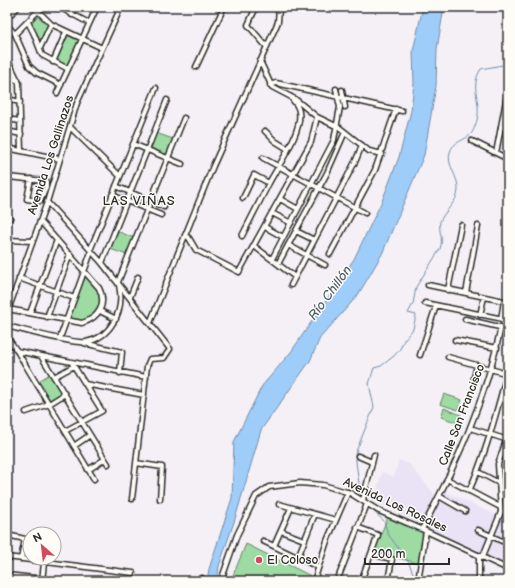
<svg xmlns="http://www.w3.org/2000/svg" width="515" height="588" viewBox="0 0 515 588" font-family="'Balsamiq Sans',sans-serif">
  <rect width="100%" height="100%" fill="#f4f0f6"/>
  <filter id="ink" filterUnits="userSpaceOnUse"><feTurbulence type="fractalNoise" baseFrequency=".025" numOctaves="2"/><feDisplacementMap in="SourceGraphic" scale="8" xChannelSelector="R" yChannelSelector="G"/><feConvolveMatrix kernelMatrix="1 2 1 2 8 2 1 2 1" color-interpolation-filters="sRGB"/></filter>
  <g filter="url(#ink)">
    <path fill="#eae2f5" d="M399,460l10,4 31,37 6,-9 56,26 6,4v44l-134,-65 8,-29 12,5z"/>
    <path fill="#9ddba3" stroke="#648367" d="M38,14l11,10 -9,19 -9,-21z
      M67,35l12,5 -12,26 -12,-5z
      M156,133l17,6 -7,17 -16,-7z
      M117,231l17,7 -7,17 -17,-6z
      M85,275l14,18c5,21 -11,31 -31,27z
      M50,374l12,20 -13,8 -12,-20z
      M444,394l18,6 -4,10 -18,-6z
      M444,408l17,7 -3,8 -17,-6z
      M388,517l34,14 2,3 -6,29 -45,-11z
      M246,544l65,32 -2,5 -78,-1z"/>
    <path fill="#9fcdfa" stroke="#718ca7" d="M423,7h21l-7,42 -1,37 -12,69 -42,99 -24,41 -38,43 -10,23 -49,69 -26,89 -16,47 -2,15h-10l2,-12 23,-71 2,-56 28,-56 29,-34 63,-93 28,-58 17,-44 12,-46 3,-28 -1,-32z"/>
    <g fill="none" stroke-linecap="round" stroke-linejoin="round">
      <path stroke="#718ca7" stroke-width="1" d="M361,499l-6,-45 19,-47 -5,-23 5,-16 7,-2 13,-10 6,-7 4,-9 9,-11 3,-14 -8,-2 5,-9 3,-17 24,-38c4,-11 -2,-18 0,-27 3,-10 18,-20 18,-32 1,-14 -12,-24 -8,-38 3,-11 15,-11 21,-18 2,-2 5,-10 6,-14 5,-17 -8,-34 4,-51l27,-5
        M370,508l14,13 4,13 21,29 7,18"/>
      <defs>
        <path id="minor" d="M34,7l17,17 51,24
          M59,7l30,16
          M256,7l-8,18 18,21
          M72,15l3,-8
          M7,18l11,-11
          M28,22l6,12 8,21 26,14
          M7,25l8,9 14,32 8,7 24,12
          M15,34l23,-23
          M40,48l11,-24
          M7,58l12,25 2,68
          M260,61l12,26 23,12 22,18 23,11 29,23 13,3
          M53,62l13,-30
          M196,67l28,-60
          M7,79l11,1
          M270,85l6,-2 126,28
          M342,90l3,17
          M57,93l40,-86
          M7,99l13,3
          M7,119l13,2
          M501,126l7,3
          M70,127l50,49
          M7,131l14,3
          M265,131l10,10 13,8
          M472,141l36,18
          M133,144l49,20
          M7,148l53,11
          M496,153l12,-63
          M263,158l102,55
          M7,177c13,1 26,3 39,4v7l-6,13 -13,-2 4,-20
          M269,183c9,-17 37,-56 29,-75 -1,-4 -5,-7 -7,-11
          M116,186l48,21
          M112,195l49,20
          M280,199l18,10
          M47,202l55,61 68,86 -6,9 -14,1 -3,7 -15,133
          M272,213l19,10
          M7,217l3,1
          M265,227l18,10
          M296,231l18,9
          M185,235l4,3 7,12 43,22 72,-130 6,-25
          M242,236l27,-53 -15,-8 -11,23
          M7,240l25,1
          M288,245l37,20
          M254,246l41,31
          M330,254l45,-84 21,-61
          M272,259l62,-119 6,-33 -4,-18
          M102,263l65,-163
          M278,264l49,-91 18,-41
          M19,278l55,20
          M118,282l66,-164
          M291,285l65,-125 6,-15
          M428,285l76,16 -3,18
          M448,290l13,-65
          M466,293l12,-67
          M130,297l8,-20
          M425,303l83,17
          M8,309l74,14c17,-5 25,-19 17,-35l-59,-67
          M100,311l16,8
          M7,313l40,-111 30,-99 44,-96
          M30,313l27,-73
          M480,315l4,-18
          M47,317l23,-63
          M465,319l43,10
          M150,323l63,-157 65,-144 1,-15
          M7,326c17,4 64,18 79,16 11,-2 21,-9 27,-19 8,-12 9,-24 6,-38
          M7,337l10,14 77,128
          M60,338l30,-83 1,-7 65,-160
          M455,340l42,8
          M84,343l38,9 -2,21
          M17,351l129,26
          M420,355l16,-49
          M41,356l67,108
          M448,357l60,17
          M54,377l20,-11
          M474,378l3,-13
          M85,384l59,11
          M26,412l23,-8 16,-10
          M470,428l38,12
          M65,431l37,-20 -30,-48
          M74,446l16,-11
          M358,456l14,6
          M136,463l26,4 -2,32
          M88,470l17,-11
          M478,472l21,11
          M447,479l53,28
          M469,491c17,-37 27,-78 38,-117
          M439,496l26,15
          M363,500l11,-45
          M279,504l57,16
          M357,527l21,8 -17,46
          M422,529c34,-64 64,-130 79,-202
          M478,530l24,11
          M281,531l23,9
          M7,535l18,4 -4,20
          M263,541l55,26
          M274,546l17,-38
          M371,554l21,5 -4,22
          M483,556l18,-44 -3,-48 10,-29
          M7,557l126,16
          M298,557l17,-43
          M7,575l36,4
          M42,581l2,-18
          M201,581l1,-3
          M221,581l16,-46 19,-39 13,-9 31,-4 23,2 27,8 29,18 47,20 82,38
          M314,581l13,-40 21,-49
          M337,581l30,-77
          M418,581l8,-50
          M479,581v-26"/>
      </defs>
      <use href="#minor" stroke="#2b2b2b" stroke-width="7"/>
      <use href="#minor" stroke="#fdfcf7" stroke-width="4"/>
    </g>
  </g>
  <circle fill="#d1495b" stroke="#fdfcf7" stroke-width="1.5" cx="259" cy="560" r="4"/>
  <g text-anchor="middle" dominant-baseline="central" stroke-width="3" stroke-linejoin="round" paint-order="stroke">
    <g font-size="12" fill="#2b2b2b" stroke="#fdfcf7">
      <text transform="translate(51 155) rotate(-72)">Avenida Los Gallinazos</text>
      <text transform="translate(462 415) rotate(-69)">Calle San Francisco</text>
      <text transform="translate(395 505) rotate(25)">Avenida Los Rosales</text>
    </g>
    <g font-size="12" fill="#2b2b2b" stroke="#fdfcf7" text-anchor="start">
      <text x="267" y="560">El Coloso</text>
    </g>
    <g font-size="13" letter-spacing="1" fill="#2b2b2b" stroke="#fdfcf7">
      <text x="139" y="201">LAS VIÑAS</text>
    </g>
    <g font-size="13" font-style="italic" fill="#4e5c69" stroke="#fdfcf7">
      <text transform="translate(330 293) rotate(-54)">Río Chillón</text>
    </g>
  </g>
  <rect width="515" height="588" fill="none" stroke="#fdfcf7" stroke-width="24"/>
  <rect x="12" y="12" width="491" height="564" fill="none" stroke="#2b2b2b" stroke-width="1.5" filter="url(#ink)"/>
  <g transform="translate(42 546) rotate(332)"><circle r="19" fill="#fdfcf7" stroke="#a9a8a5"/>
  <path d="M0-3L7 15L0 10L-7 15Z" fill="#d1495b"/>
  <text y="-6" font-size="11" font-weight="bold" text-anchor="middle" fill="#2b2b2b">N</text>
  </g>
  <path d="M365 558v6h84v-6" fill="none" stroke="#2b2b2b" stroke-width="2"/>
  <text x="371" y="558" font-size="12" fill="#2b2b2b" stroke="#fdfcf7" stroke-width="3" paint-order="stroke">200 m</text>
</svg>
